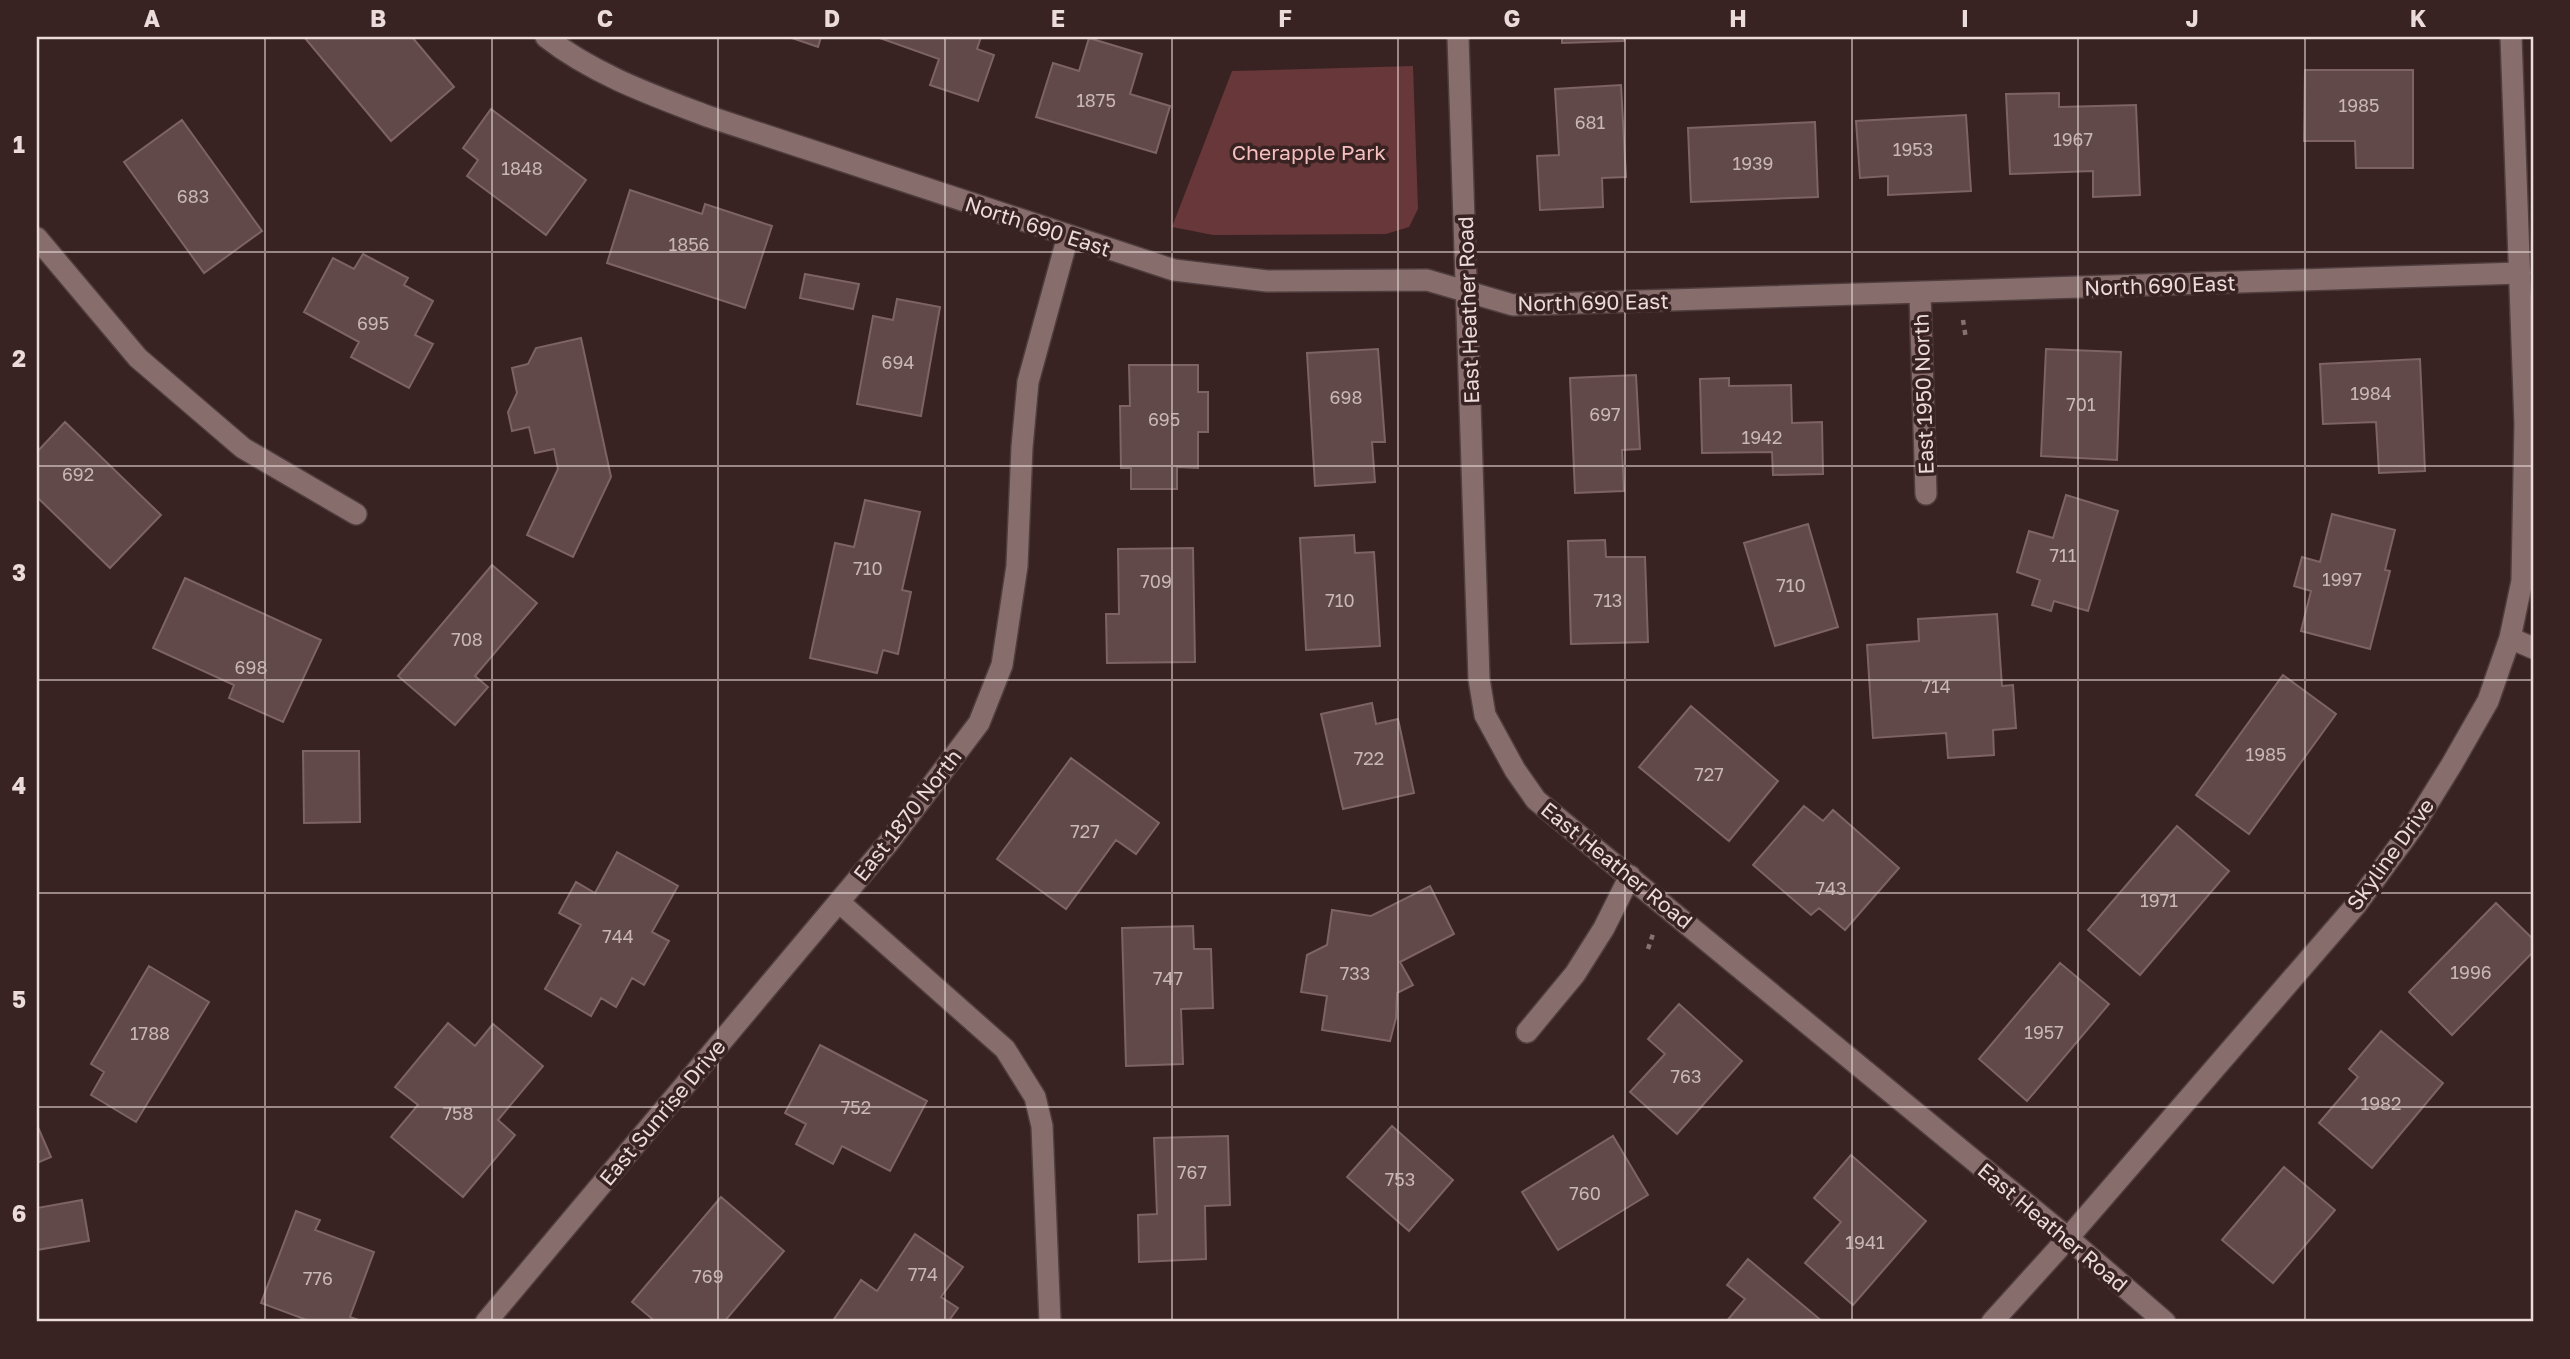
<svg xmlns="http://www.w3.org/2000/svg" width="2570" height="1359" viewBox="0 0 2570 1359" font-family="'Golos Text',sans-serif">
  <rect width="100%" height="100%" fill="#382222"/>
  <path fill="#683739" d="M1413,66l5,143 -9,18 -23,7 -173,1 -41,-8 60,-156z"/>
  <path fill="#624949" stroke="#7d6363" stroke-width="2" d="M304,37h108l42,50 -63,54z
    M789,37h32l-3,10z
    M877,37h104l-4,12 17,6 -16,46 -48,-16 9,-26z
    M1562,37h62v4l-62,2z
    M1089,38l53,16 -12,40 40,12 -14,47 -120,-36 17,-54 26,8z
    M2305,70h108v98h-57l-1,-27h-51z
    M1621,85l5,92 -24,1 1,29 -63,3 -3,-54 22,-1 -4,-66z
    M2059,93v14l77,-2 4,90 -47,2v-26l-83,3 -4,-80z
    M491,109l95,71 -40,55 -79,-59 11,-16 -15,-12z
    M1966,115l5,76 -83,4v-19l-28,2 -4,-57z
    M182,120l80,111 -58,42 -80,-111z
    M1815,122l3,75 -127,5 -3,-74z
    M630,190l72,24 3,-10 67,22 -27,82 -138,-45z
    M363,254l45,24 -4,7 29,16 -18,34 18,9 -24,44 -58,-31 8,-15 -55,-30 29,-54 21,11z
    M805,274l54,10 -6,25 -53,-11z
    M897,299l43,8 -19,109 -64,-12 16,-88 20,4z
    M581,338l30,139 -38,80 -46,-22 31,-66 -4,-20 -19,4 -6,-26 -17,4 -4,-19 9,-19 -5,-25 16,-4 8,-16z
    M1378,349l7,93h-13l3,40 -60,4 -8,-133z
    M2046,349l75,3 -4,108 -76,-4z
    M2420,359l5,112 -46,2 -3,-51 -53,2 -3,-60z
    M1129,365h69v27h10v40h-10v36l-21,-1v22h-46v-21h-10l-1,-62h10z
    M1636,375l4,74 -18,1 2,41 -49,2 -5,-115z
    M1729,378v8l62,-1 1,38 30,-1 1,52 -50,1 -1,-23 -70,1 -2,-74z
    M65,422l96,93 -51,53 -73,-71v-45z
    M2066,495l52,16 -30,100 -34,-10 -3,10 -19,-6 8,-25 -23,-8 12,-41 24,7z
    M865,500l55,12 -18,78 9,2 -13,62 -15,-4 -6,23 -67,-15 25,-115 19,4z
    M2332,514l63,16 -10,40 5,1 -20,78 -69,-18 10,-40 -17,-5 8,-29 18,5z
    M1808,524l30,103 -63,19 -31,-103z
    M1354,535l1,18 19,-1 6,94 -74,4 -6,-112z
    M1605,540l1,17h39l3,85 -77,2 -3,-103z
    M1193,548l2,114 -88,1 -1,-49h13l-1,-65z
    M492,565l45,38 -62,73 13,11 -33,38 -57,-49z
    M185,578l136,62 -38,82 -54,-24 5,-13 -81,-37z
    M1997,614l5,72 11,-1 3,43 -23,2 1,25 -46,3 -2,-25 -73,5 -6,-93 52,-4 -1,-22z
    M2283,675l53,39 -87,120 -53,-39z
    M1372,703l4,21 22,-5 16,74 -71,16 -22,-95z
    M1691,706l87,75 -49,60 -90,-74z
    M303,751h56l1,71 -56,1z
    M1071,758l88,65 -23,31 -20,-14 -50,69 -69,-50z
    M1804,806l19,15 10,-11 66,58 -54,62 -26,-22 -8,7 -58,-50z
    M2177,826l52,45 -89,104 -52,-45z
    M617,852l61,34 -26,46 17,9 -25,44 -12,-7 -16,29 -15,-9 -10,18 -46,-27 36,-64 -22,-12 17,-31 19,11z
    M1430,886l24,48 -54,28 13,23 -16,8 -1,25 -6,23 -68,-11 5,-34 -26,-4 6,-37 20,-10 5,-35 39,6z
    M2496,903l37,36v13l-81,83 -43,-43z
    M1193,926l1,23h17l2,59 -32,1 2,55 -57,2 -4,-138z
    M2060,963l49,41 -82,97 -48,-42z
    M149,966l60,36 -73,120 -45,-27 13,-23 -13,-8z
    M1679,1004l63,57 -65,73 -47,-42 35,-38 -17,-15z
    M448,1023l27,23 18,-22 50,42 -45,54 17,15 -52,62 -72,-60 27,-32 -23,-18z
    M2381,1031l62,52 -71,85 -53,-45 39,-46 -9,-8z
    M820,1045l107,56 -37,70 -48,-25 -9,18 -37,-20 10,-20 -21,-11z
    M37,1125l14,32 -14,6z
    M1392,1126l61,54 -44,51 -62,-54z
    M1228,1136l2,69 -25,1 1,53 -67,3 -1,-47 19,-1 -3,-76z
    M1613,1136l35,59 -90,55 -36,-58z
    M1851,1155l75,66 -73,84 -48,-42 36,-41 -27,-24z
    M2284,1167l51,43 -62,73 -51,-43z
    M721,1197l63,54 -60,71h-68l-24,-20z
    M82,1200l7,41 -52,9v-42z
    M296,1211l24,9 -5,10 59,22 -24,65 14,5h-58l1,-2 -46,-17z
    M915,1234l48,33 -22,30 17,11 -10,14h-116l29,-42 16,11z
    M1748,1259l75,63h-97l19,-23 -18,-14z"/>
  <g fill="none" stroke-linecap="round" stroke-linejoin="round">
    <defs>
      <path id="street" d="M546,37c47,37 106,58 161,79l467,154 93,11 160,-1 86,25 1007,-32
        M1458,37l21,642 6,36 30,55 21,30 532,438 97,84
        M37,238l101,120 105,90 113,66
        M1920,293l6,201
        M839,902l166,147 30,48 7,29 8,196
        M1527,1032l48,-58 29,-46 26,-52
        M486,1322l403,-480 90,-119 23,-58 15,-99 5,-119 6,-65 40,-146"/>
      <path id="secondary" d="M2510,638l23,10
        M1992,1322l76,-84 288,-333 57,-78 39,-63 36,-63 22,-63 12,-57 3,-157 -14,-387"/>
    </defs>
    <use href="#street" stroke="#503d3e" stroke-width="24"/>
    <use href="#secondary" stroke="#503d3e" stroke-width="24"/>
    <path stroke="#857171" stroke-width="4.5" stroke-dasharray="5 5" stroke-linecap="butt" d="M1963,320l3,19
      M1648,949l5,-15"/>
    <use href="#street" stroke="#886d6d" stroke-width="21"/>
    <use href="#secondary" stroke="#886d6d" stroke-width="21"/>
  </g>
  <path fill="none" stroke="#ebdbdb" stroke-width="2" stroke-opacity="0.55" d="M265,37v1285M492,37v1285M718,37v1285M945,37v1285M1172,37v1285M1398,37v1285M1625,37v1285M1852,37v1285M2078,37v1285M2305,37v1285M37,252h2496M37,466h2496M37,680h2496M37,893h2496M37,1107h2496"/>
  <g text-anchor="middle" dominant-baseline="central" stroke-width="7" stroke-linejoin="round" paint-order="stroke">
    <g font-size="18" fill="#c9b6b6">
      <text x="1096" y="100">1875</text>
      <text x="2359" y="105">1985</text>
      <text x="1590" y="122">681</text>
      <text x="2073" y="139">1967</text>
      <text x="1913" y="149">1953</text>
      <text x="1753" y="163">1939</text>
      <text x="522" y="168">1848</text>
      <text x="193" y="196">683</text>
      <text x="689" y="244">1856</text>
      <text x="373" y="323">695</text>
      <text x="898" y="362">694</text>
      <text x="2371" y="393">1984</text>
      <text x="1346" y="397">698</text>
      <text x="2081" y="404">701</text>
      <text x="1605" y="414">697</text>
      <text x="1164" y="419">695</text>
      <text x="1762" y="437">1942</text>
      <text x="78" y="474">692</text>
      <text x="2063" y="555">711</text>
      <text x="868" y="568">710</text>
      <text x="2342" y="579">1997</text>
      <text x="1156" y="581">709</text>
      <text x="1791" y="585">710</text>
      <text x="1340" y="600">710</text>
      <text x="1608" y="600">713</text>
      <text x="467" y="639">708</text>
      <text x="251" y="667">698</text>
      <text x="1936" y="686">714</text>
      <text x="2266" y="754">1985</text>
      <text x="1369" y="758">722</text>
      <text x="1709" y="774">727</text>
      <text x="1085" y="831">727</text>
      <text x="1831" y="888">743</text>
      <text x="2159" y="900">1971</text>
      <text x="618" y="936">744</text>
      <text x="2471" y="972">1996</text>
      <text x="1355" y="973">733</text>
      <text x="1168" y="978">747</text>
      <text x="2044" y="1032">1957</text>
      <text x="150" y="1033">1788</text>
      <text x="1686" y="1076">763</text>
      <text x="2381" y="1103">1982</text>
      <text x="856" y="1107">752</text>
      <text x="458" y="1113">758</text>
      <text x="1192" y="1172">767</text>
      <text x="1400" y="1179">753</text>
      <text x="1585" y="1193">760</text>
      <text x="1865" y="1242">1941</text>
      <text x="923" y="1274">774</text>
      <text x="708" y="1276">769</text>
      <text x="318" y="1278">776</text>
    </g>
    <g font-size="21" fill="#f5bfbf" stroke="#382222">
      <text x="1309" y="152">Cherapple Park</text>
    </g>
    <g font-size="21" fill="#ebdbdb" stroke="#382222">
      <text transform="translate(1038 226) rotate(18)">North 690 East</text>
      <text transform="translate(2160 285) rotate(-2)">North 690 East</text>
      <text transform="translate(1593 302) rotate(-1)">North 690 East</text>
      <text transform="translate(1468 310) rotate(-92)">East Heather Road</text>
      <text transform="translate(1923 394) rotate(-92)">East 1950 North</text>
      <text transform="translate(907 815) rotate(-52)">East 1870 North</text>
      <text transform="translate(2390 854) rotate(-54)">Skyline Drive</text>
      <text transform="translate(1617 865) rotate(39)">East Heather Road</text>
      <text transform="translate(662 1112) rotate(-50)">East Sunrise Drive</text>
      <text transform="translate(2053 1227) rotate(40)">East Heather Road</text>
    </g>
  </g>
  <rect width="2570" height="1359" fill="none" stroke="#382222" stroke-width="77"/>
  <rect x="38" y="38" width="2494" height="1282" fill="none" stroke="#ebdbdb" stroke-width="2.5"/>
  <g font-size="23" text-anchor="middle" font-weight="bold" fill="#ebdbdb">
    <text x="152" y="27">A</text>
    <text x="378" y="27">B</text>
    <text x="605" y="27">C</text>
    <text x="832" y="27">D</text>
    <text x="1058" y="27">E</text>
    <text x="1285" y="27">F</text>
    <text x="1512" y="27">G</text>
    <text x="1738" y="27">H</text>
    <text x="1965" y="27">I</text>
    <text x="2192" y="27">J</text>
    <text x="2418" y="27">K</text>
    <text x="19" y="153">1</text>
    <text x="19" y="367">2</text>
    <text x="19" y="581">3</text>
    <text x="19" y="794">4</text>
    <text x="19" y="1008">5</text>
    <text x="19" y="1222">6</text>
  </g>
</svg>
